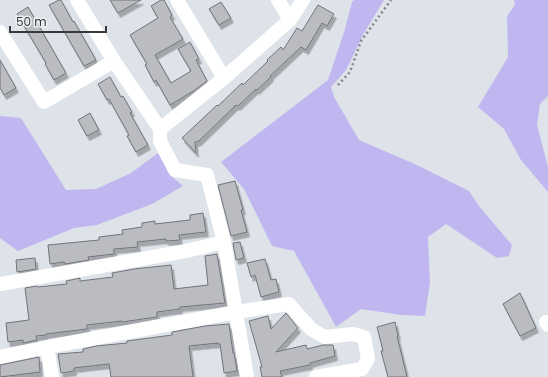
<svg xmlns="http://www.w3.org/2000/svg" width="548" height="377" viewBox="0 0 548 377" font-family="Poppins,sans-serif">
  <defs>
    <filter id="shadow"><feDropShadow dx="2.5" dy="4.5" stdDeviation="0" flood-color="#0004"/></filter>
  </defs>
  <rect width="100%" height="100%" fill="#dde3e8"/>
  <path fill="#c1b7f0" d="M354,0h30l-21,35 -17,35 -15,17 3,10 25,43 58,25 52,26 10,15 33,39 -3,11 -12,2 -51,-34 -18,13 2,46 -5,33 -24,-1 -40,-6 -25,18 -42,-76 -22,-5 -28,-57 -23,-27 107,-82 17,-51 7,-27z
    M514,0h34v96l-8,8 -3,21 11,42v25l-27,-32 -17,-31 -26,-22 30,-50 -1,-41 8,-11z
    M0,116l21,2 45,72 30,-1 35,-16 27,-20 13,23 12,10 -31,18 -55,21 -23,3 -56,23 -18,-13z"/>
  <path fill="#babcc2" stroke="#717378" filter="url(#shadow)" d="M59,0h2l12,22 1,-1 22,39 -12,6 -35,-61z
    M110,0h31l-23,13z
    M161,0h3l8,15 -2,2 13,22 -28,16 16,28 20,-12 -13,-22 12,-7 9,17 -3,1 11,21 -12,9 -25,15 -14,-25 -2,2 -9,-17 2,-1 -17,-29 28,-17 -7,-12z
    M221,2l10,16 -12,7 -10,-16z
    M318,5l16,9 -7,12 -5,-3 -16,27 -5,-3 -31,29 1,1 -14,13 -1,-1 -18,17 -2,-1 -37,36 -4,1 1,11 -14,-15 35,-33 1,1 24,-23 1,2 25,-24 -1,-1 14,-13 2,3 14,-22 5,3z
    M28,7l38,66 -12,7 -9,-16 1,-1 -29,-49z
    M0,60l16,28 -12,7 -4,-7z
    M110,77l11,20 2,-1 9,16 -2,1 18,32 -12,7 -9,-16 2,-1 -20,-36 -2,1 -9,-16z
    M90,113l9,17 -12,6 -9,-16z
    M235,181l8,29h-2l6,22 -16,4 -13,-51z
    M203,213l3,19 -27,3 1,5 -14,1v-2l-29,3 1,5 -24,2v5l-26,3 1,3 -24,4 -1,-2 -14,2 -2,-19 51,-5v-3l24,-3 -1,-4 20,-3v-4l13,-2v3l35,-4v-5z
    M240,242l4,16 -8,2 -3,-17z
    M217,254l8,49 -45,4v2l-23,3v5l-35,5v-1l-35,4v4l-41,5v1l-10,1 1,4 -14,3v-3l-15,2 -2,-19 23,-3 -4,-32 12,-2 1,1 29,-3 -1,-3 14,-3v3l33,-4 -1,-4 22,-4 37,-4 3,24 34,-4 -3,-29z
    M35,258l1,11 -19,3 -1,-12z
    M265,259l6,21 5,-1 3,13 -18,5 -6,-22 -4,2 -4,-14z
    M520,293l16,35 -16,8 -17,-32z
    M286,313l12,15 -22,24 30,-7 1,4 16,-4h10l2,11 -25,7v2l-30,6 2,6h-20l-2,-10h2l-13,-46 19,-5 3,13z
    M395,322l3,14h-1l10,41h-19l-7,-26h2l-6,-24z
    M229,324l4,29h1l3,18 -13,2 -4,-29h-2v-1l-29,3 4,31h-82l-2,-13 -35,4v3l-13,2 -3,-19 25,-2v-3l13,-3 31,-3v-2l45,-6v-3l33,-6z
    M39,357l1,15 -40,5v-12z"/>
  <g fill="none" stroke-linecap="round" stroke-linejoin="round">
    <path stroke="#84888c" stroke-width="2.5" stroke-dasharray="2 3" stroke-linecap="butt" d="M338,85l12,-13 11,-31 30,-41"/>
    <path stroke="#fff" stroke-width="14" d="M77,0l37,61 46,68 64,-51 66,-58 13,-20
      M177,0l47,78
      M278,0l12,20
      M0,32l44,70 70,-41
      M160,129v12l15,29 32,5 17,67
      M0,284l186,-33 38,-9 23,135
      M546,322l2,3
      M47,347l5,30
      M0,357l47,-10 189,-35 53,-8 22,25 14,8 28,-3 11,3 4,22 -6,10 -46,8"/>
  </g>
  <path d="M10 26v6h96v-6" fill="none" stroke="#37393b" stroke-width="2"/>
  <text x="16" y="26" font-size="12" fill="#37393b" stroke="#ebf0f5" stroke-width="3" paint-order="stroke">50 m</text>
</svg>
